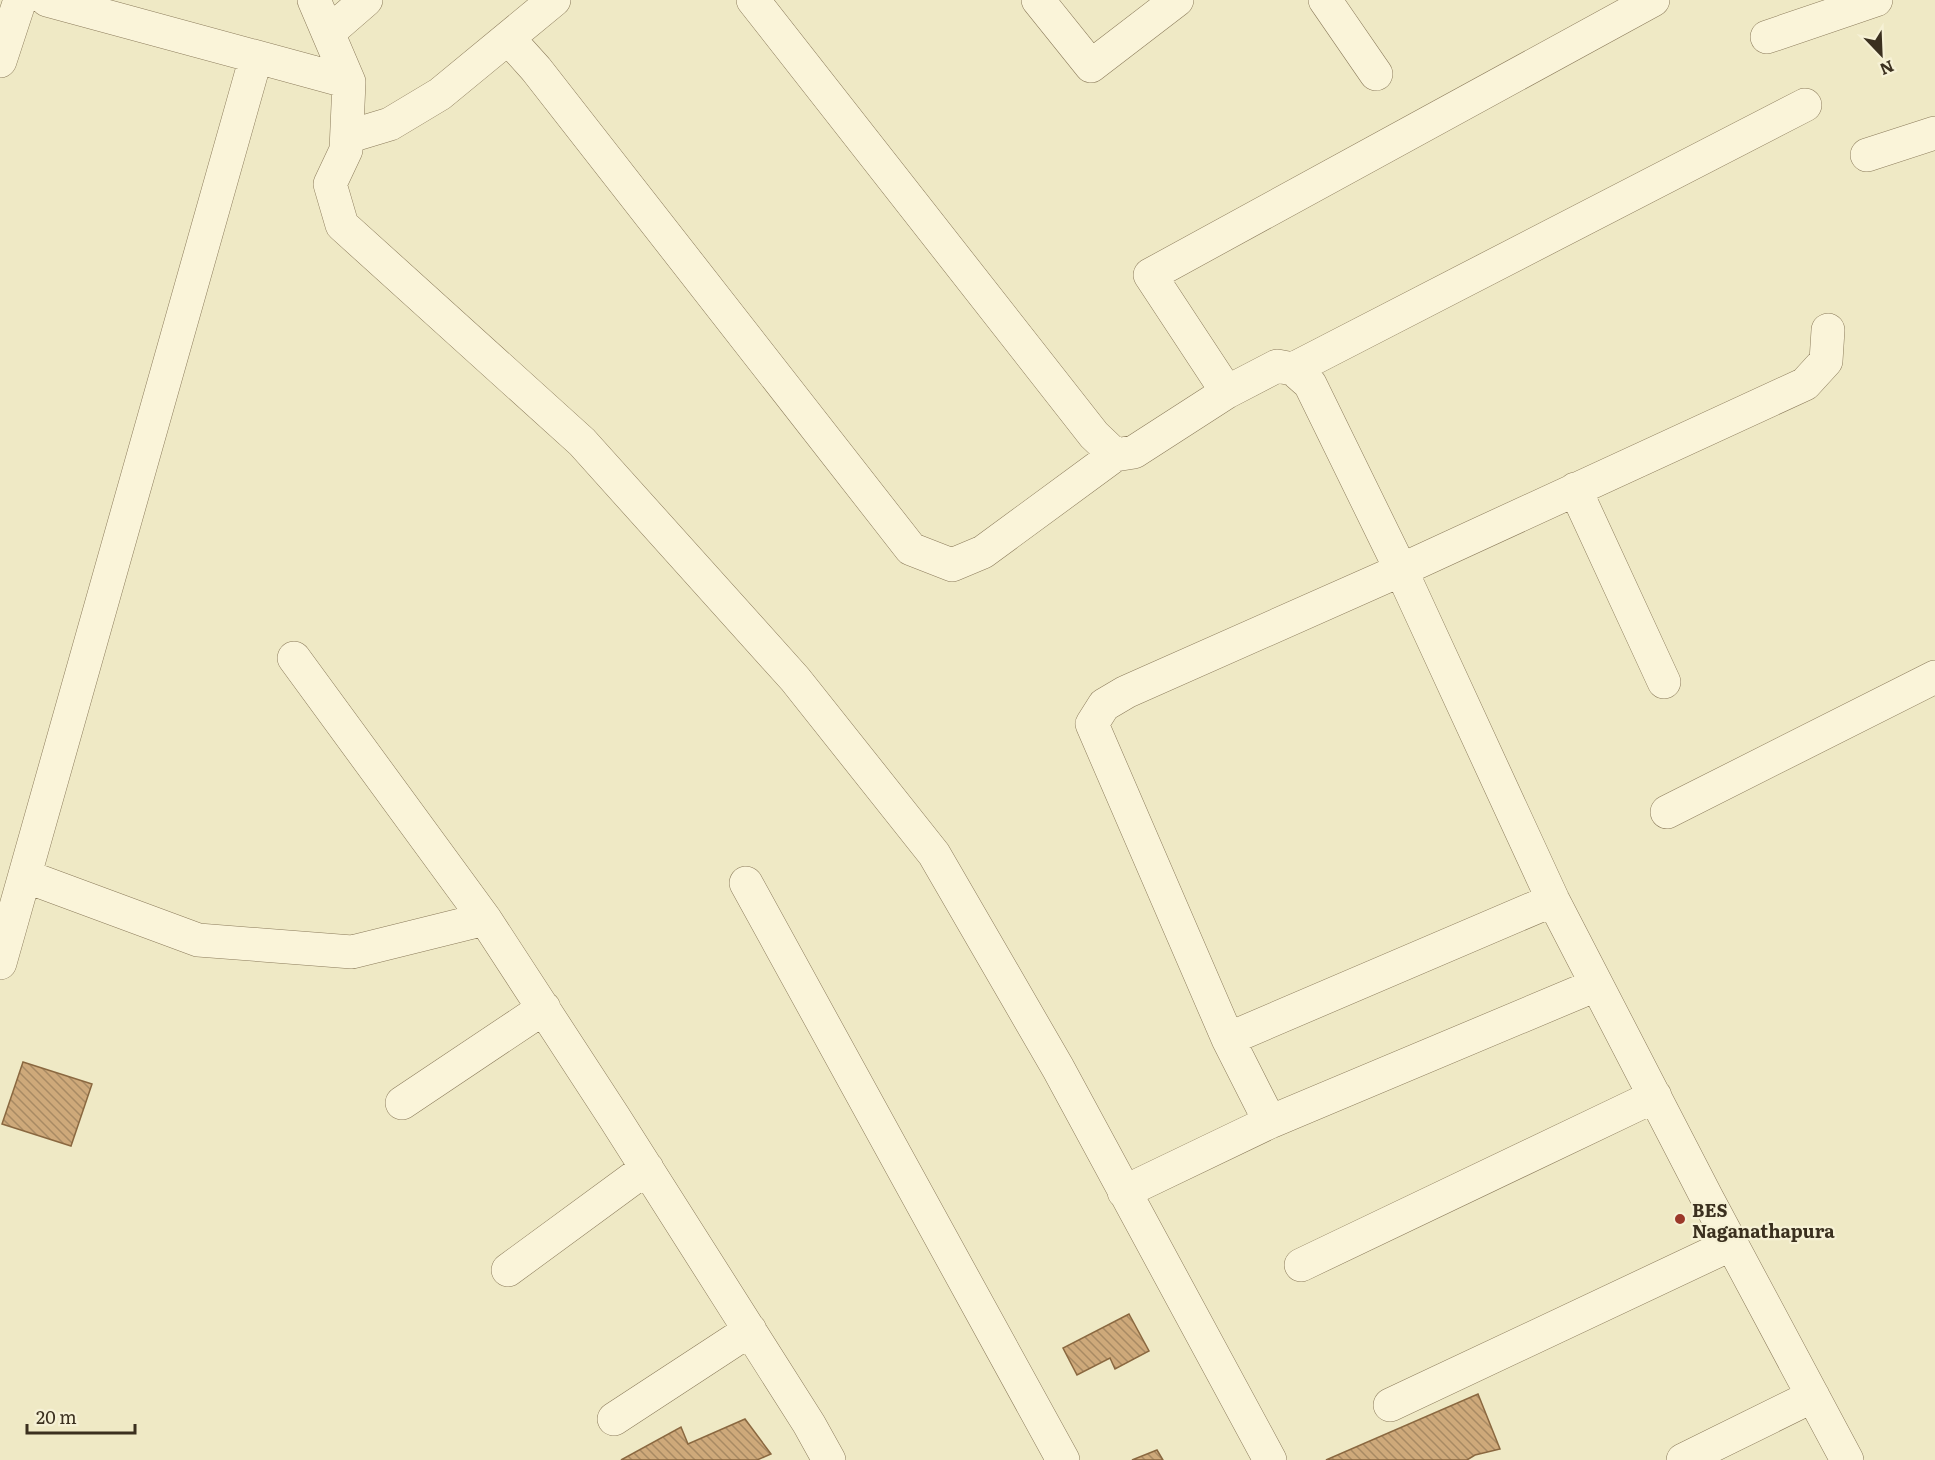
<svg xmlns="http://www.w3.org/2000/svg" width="1935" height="1460" viewBox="0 0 1935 1460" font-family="Literata,serif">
  <defs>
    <pattern id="building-back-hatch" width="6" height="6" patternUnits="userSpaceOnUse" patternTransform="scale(1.5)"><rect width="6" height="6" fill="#cea97a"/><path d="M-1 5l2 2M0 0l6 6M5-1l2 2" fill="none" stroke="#a88a63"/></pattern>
  </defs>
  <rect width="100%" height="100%" fill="#efe9c5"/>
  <path fill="url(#building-back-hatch)" stroke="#8a6840" stroke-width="1.5" d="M23,1062l69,22 -21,62 -69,-22z
    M1129,1314l20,37 -34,18 -5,-11 -33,17 -14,-27z
    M1478,1394l22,55 -25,6 -8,5h-141z
    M745,1419l26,35 -14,6h-136l60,-33 7,17z
    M1157,1450l6,10h-31z"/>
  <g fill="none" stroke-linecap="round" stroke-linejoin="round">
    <defs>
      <path id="minor" d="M47,0l302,82
        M314,0l35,82 -3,68 -16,34 12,41 240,217 213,237 139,175 124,214 212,392
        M753,0l341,435 21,20 19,-3 93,-60 50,-26 16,3 17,15 91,186 152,330 154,298 140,262
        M1038,0l53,66 86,-66
        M1325,0l51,74
        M328,33l38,-33
        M1767,37l109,-37
        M508,38l28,31 375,480 41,16 31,-13 132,-97
        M0,61l20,-61
        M347,137l43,-13 50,-30 114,-94
        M1867,155l68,-22
        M1293,369l512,-264
        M1227,392l-77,-117 503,-275
        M1575,489l89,193
        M294,658l191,261 129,198 195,307 20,36
        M1667,812l268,-135
        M25,876l173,64 154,12 133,-33
        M746,883l317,577
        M0,963l256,-906
        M1228,1039l-136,-315 12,-19 22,-13 275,-122 404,-186 21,-23 2,-31
        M402,1103l142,-95
        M1270,1122l-42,-83 325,-139
        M1124,1192l146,-70 326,-137
        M1301,1265l354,-169
        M508,1270l139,-102
        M1390,1405l342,-161
        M614,1419l136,-89
        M1683,1460l130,-64"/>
    </defs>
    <use href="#minor" stroke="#8b7b5b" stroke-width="34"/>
    <use href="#minor" stroke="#faf4d9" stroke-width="33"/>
  </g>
  <circle fill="#9b3829" stroke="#f6f1d5" stroke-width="2" cx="1680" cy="1219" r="6"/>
  <g text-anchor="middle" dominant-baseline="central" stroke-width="4.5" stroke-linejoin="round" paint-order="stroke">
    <g font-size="18" font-weight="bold" fill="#3b301f" stroke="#f6f1d5" text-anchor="start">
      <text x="1692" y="1209">BES<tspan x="1692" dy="21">Naganathapura</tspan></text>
    </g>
  </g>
  <g transform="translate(1881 54) rotate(157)" stroke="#f6f1d5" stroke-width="4.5" paint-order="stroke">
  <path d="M0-4.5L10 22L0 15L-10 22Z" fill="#3b301f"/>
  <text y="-9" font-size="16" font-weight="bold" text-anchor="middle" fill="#3b301f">N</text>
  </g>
  <path d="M27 1424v9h108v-9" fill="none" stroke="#3b301f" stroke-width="3"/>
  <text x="36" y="1424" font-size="18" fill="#3b301f" stroke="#f6f1d5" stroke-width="4.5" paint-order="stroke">20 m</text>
</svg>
